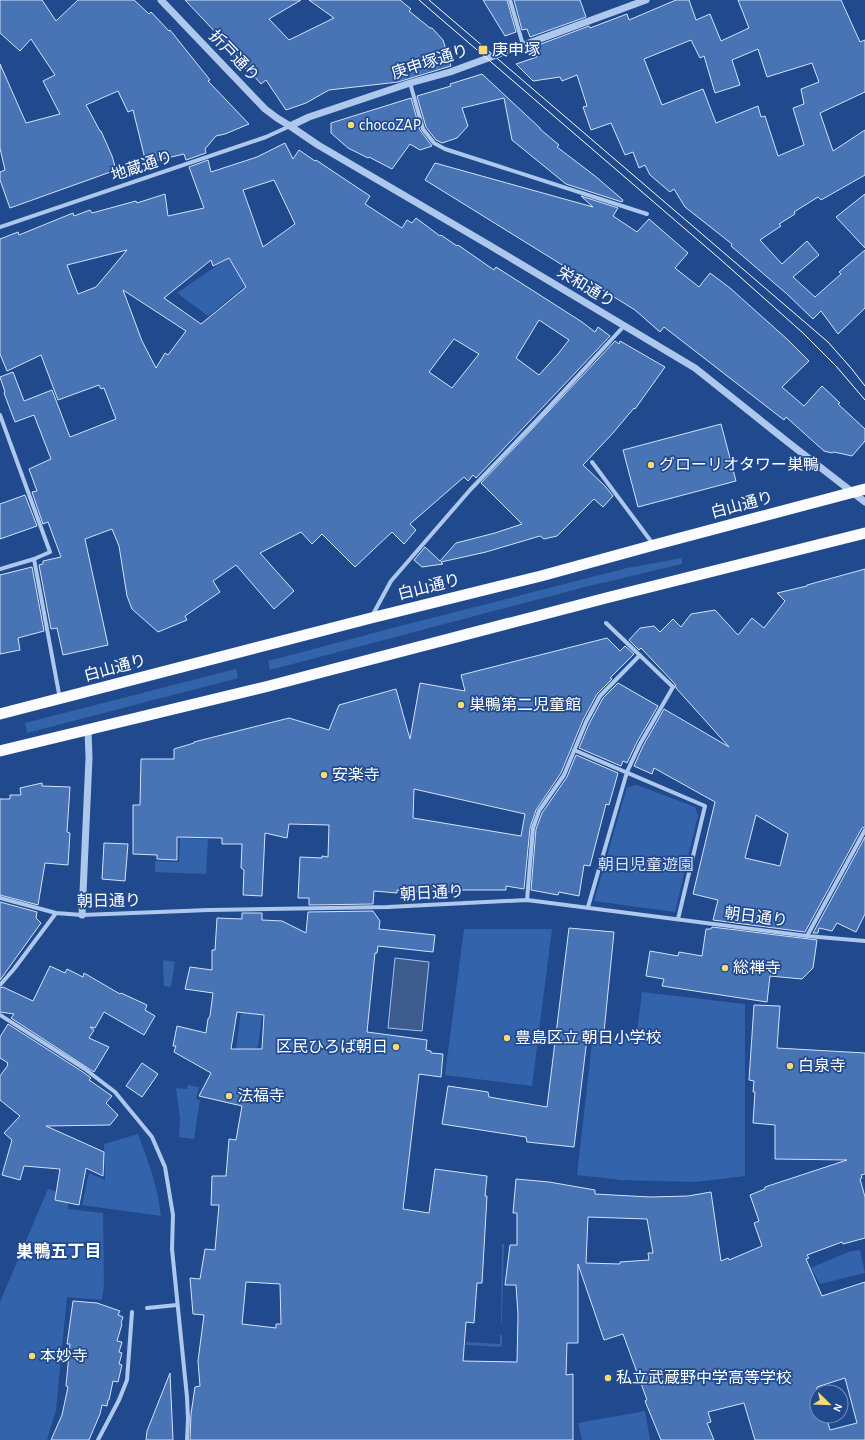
<svg xmlns="http://www.w3.org/2000/svg" width="865" height="1440" viewBox="0 0 865 1440" font-family="'Alegreya Sans','Noto Sans JP',sans-serif">
  <rect width="100%" height="100%" fill="#204a8d"/>
  <path fill="#3363ab" d="M228,258l17,28 -37,30 -31,-23z
    M682,558v6l-97,23 -315,83 -2,-9 140,-37 219,-56z
    M236,669l2,9 -211,55 -2,-10z
    M637,785l58,22 3,8 -23,97 -81,-11 33,-114z
    M180,838l28,1 -2,35 -51,-2v-11l24,1z
    M464,929h88l-20,157 -87,-11z
    M163,960l12,2 -4,25 -7,-1z
    M642,992l103,12v172l-49,6 -75,-2 -44,-5 16,-140 43,5z
    M241,1011l21,3 -4,33 -3,1 -2,12 -18,-3z
    M188,1085l11,2 -3,12 4,1 -6,39 -15,-2 1,-18 -4,-31 11,1z
    M138,1134c10,27 20,53 23,82l-79,-11 7,-32 16,7 -1,-36z
    M48,1189l20,7v13l35,4 1,71 -2,16 -35,-3 -11,113 -9,30h-47v-138z
    M502,1244h2l-2,78h-1z
    M860,1250l5,23 -45,11 -9,-16 37,-16z
    M500,1335h2v10l-2,2 -34,-2v-3l34,2z
    M645,1411l5,29h-68l-4,-17z"/>
  <path fill="#3d5b8c" stroke="#a2c1ed" d="M395,958l34,4 -7,69 -34,-3z"/>
  <path fill="#4873b5" stroke="#d3e2f9" fill-rule="evenodd" d="M0,0h42l14,21 22,-21h56l15,14 2,-2 18,19 1,-1 40,50 -2,1 41,43 -24,10 -9,2 -11,13 1,4 -20,7 -2,-6 -38,9 -13,-53 -5,2 -10,-21 -32,14 14,26h1l11,25 4,14 -106,38 -10,-28v-8l5,-2 -5,-22v-84l26,59 34,-9 -17,-33 12,-6 -24,-36 -11,12 -20,-18z
    M185,0h116l-32,19 20,21 45,-22 -25,-18h91l11,9 -2,2 21,17h2l11,12 8,26 -53,16 -69,8 -23,13 -20,7 -20,-30 -5,4 -13,-15 -1,1 -17,-18 1,-1 -11,-14z
    M483,0h24l9,32 -11,4z
    M514,0h66l6,17 -56,20 -3,-8 -5,1z
    M676,0h13l7,20 14,-6 11,27 28,-13 -11,-28h103l19,42 5,-2v52l-45,21 13,38 32,-21v45l-44,25 -3,-3 -24,15 1,2 -16,10 2,2 -21,14 22,24 25,-23 12,14 -26,22 22,20 26,-23 -2,-2 26,-22v58l-27,26 -17,-23 -8,8 -26,-25 -56,-48 1,-2 -47,-37 -11,-18 -4,3 -20,-17 -5,-10 -6,3 -6,-16 -8,3 -14,-32 -20,7 -8,-23 4,-1 -10,-31 -15,6 -2,-4 -27,4 -17,-17 21,-7 -4,-10 56,-21 1,2 37,-14 2,6zM691,40l9,18 4,-2 11,37 25,-8 -8,-25 26,-11 9,28 45,-14 7,19 -18,7 3,15 -11,4 11,37 -26,11 -13,-40 -4,1 -3,-11 -42,17 -13,-34 -41,16 -18,-46z
    M482,74l58,54v1l19,16 -2,2 38,29 28,24 -1,2 -56,-18 -54,-44 -8,-42 -42,10 6,18 -11,12 -15,5 -6,-3 -10,-13 -9,-31 34,-10 -1,-2z
    M411,98l9,32 12,16 -12,4 -10,-6 -18,25 -23,-12 -1,1 -20,-10 -17,-15v-10z
    M285,143l8,16 6,-9 16,11 1,-1 54,36 -5,8 37,24 5,-8 5,3 4,-5 24,18 1,-1 16,11 1,-1 36,25 2,-3 86,55 13,10 3,-5 12,9 -134,142 -3,-3 -5,6 -4,-4 -54,47 6,6 -12,14 -12,-12 -37,35 -33,-33 -10,10 -11,-12 -41,21 34,38 -20,18 -38,-44 -23,16 7,11 -35,24 2,4 -29,12 -26,-23 -5,-13 -8,-50 -7,-17 -27,10 23,106 -45,10 -6,-27 -6,1 -12,-64 4,-1v-3l18,-4 -13,-35 -5,2 -11,-32 5,-1 -8,-22 22,-10 -17,-44 -19,7 -11,-29 1,-1 -5,-15 13,-5 11,29 28,-11 18,47 46,-18 -12,-31 -3,1 -2,-4 -41,15 -17,-45 -34,16 -7,-17v-115l18,-7 1,3 54,-22 1,3 16,-6 2,3 44,-12 1,2 28,-9 3,22 36,-8 -15,-41 19,-7 3,12 46,-15zM274,180l21,44 -32,23 -20,-57zM127,250l-31,37 -18,7 -11,-29zM229,258l17,29 -45,37 -37,-26 47,-38 2,6zM123,290l63,41 -18,24 -3,-2 -9,15 -14,-27zM539,320l30,20 -11,14 -19,21 -23,-17zM454,339l25,15 -27,34 -23,-16z
    M435,163l158,44 -12,-11 37,12 -5,8 24,16 12,-13 39,34 -13,15 24,19 11,-14 20,15 29,26 28,25 22,22 -27,26 22,19 18,-20 18,17 -2,1 27,25v12l-13,15 -18,-4 -2,1 -8,-2 -38,-34 -2,3 -120,-93 -4,5 -25,-22 -210,-130z
    M865,194v54l-29,-31z
    M615,341l4,3 1,-3 45,26 -30,42 -1,-1 -21,25 -30,32 22,21 8,10 -10,11 -9,-8 -37,37 -13,3 -4,-3 -54,16 -45,10 2,2 -21,3 -8,-7 11,-13 15,14 16,-18 39,-10 27,-9 -41,-41z
    M721,424l15,57 -98,26 -15,-57z
    M25,495l12,31 -37,13v-35z
    M32,567l12,64 -26,7 2,12 -20,4v-79z
    M865,569v258l-3,1 -57,104 -92,-12 5,-20 -25,-6 22,-92 -61,-34 -2,6 -18,-8 9,-20 21,-37 65,38 -53,-59 -1,-4 -34,-36 -2,2 -10,-10 11,-12 14,-2 6,6 13,-13 8,8 10,-13 24,-4 23,25 14,-17 12,10 21,-27 -8,-8 30,-7v-1zM756,815l32,19 -8,32 -35,-8z
    M607,638l13,13 5,-5 9,8 -24,24 2,1 -15,15 -14,26 -22,53 -25,37 -6,18 -6,61 -18,-3v4h-44v1l-14,1 -17,-1v2l-34,-3v3l-23,-2 -1,13 -64,1v-7h-11l2,-41 22,1v-2l6,1 1,-32 -40,-1 -2,14 -22,-5 -3,63 -19,-1 1,-25 -3,-2 1,-24h-20v-6l-45,-1v23l-20,-1v-4l-24,-1v-49h7l1,-46h33v-10l20,-6v-1l95,-24 40,12 10,-25 57,-16 14,50 10,-56 45,8 -4,-16zM414,789l111,25 -4,22 -108,-18z
    M618,683l40,23 -21,36 -10,21 -4,-2 -2,5 -42,-18 10,-24 14,-26z
    M576,755l42,18 -9,32 -3,-1 -16,62 -6,-1 -5,31 -20,-4 -1,3 -27,-5 5,-61 6,-16 25,-36z
    M42,783v3l28,1 -3,45 3,1 -2,32 -23,-2 -7,42 -38,-10v-96h10v-4h11l-1,-7z
    M865,837v77l-9,18 -19,-9 -5,8 -13,-3 -1,5h-5z
    M104,843l24,1 -3,37 -23,-2z
    M0,902l37,10 -1,6 5,5 -41,57z
    M373,911l7,10 -1,8 56,6 -2,17 -55,-6 -1,7h-2l-8,79 60,8 -1,10 5,1v2l12,1 -2,23 -22,-3 -16,135 26,4 6,-44 52,7 -2,20h2l-5,87h-5l-3,40 -8,-1 -3,39 54,1 1,-47 -2,-30h-11l5,-40h7v-32h-4l3,-34 33,3 46,8v4l55,3 38,-1 23,-4 10,69 7,-3 1,2 33,-14 -8,-23 5,-2 -9,-26 15,-6v-2l82,-27 -72,-1v-34l-22,-2 2,-31h-2l1,-11 -5,-1 5,-75 26,1 -3,42 88,5v121l-4,1 1,3 -2,1 5,18v41l-22,6 -1,-2 -35,13 2,3 -3,1 16,37 43,-14v158h-110l-11,-37 -36,9 3,10 -4,1 7,17h-53l-16,-39 2,-1 -24,-66 -19,6 -26,-76v79h-11l-1,32 7,-1v66h-383l1,-26 4,-27 5,-1 -2,-25 6,-46 -11,-1 -3,-36 10,1 5,-30 10,1 4,-45h-8l1,-29h14l3,-37 7,1 6,-34 -43,-10 12,-23 -37,-21 2,-6h-3l4,-20 29,7 2,-14 2,-3 3,-23 -28,-4 5,-22 22,3v-20h3l2,-32 25,1v-6h20v7l20,1 24,12 2,-21zM237,1012l27,3 -2,34h-31zM588,1217l59,2 6,34h-5l1,7 -29,2v2l-34,-1zM246,1282l34,2 1,40h-5v4l-34,-4zM845,1378l12,45 -27,7 -4,-14h-9v-29z
    M712,927l105,13 -4,28 -11,11 -32,-3 -3,26 -105,-16 2,-7 -18,-3 4,-25 28,5 1,-4 23,4 4,-27h5z
    M569,928l45,4 -10,100 -16,-2 -14,117 -47,-5 -1,-5 -84,-13 6,-38 40,6 1,5 58,10z
    M50,966l15,7 2,-4 16,8 1,-4 36,21 1,-1 26,12 -2,5 10,6 -11,19 -40,-23 -9,16 -5,-1 4,3 -5,8 20,9 -15,25 -83,-54 3,-4 -14,-2v-24l3,-1 30,14z
    M8,1024l75,48 8,6 -2,2 23,16 -6,7 12,12 -8,10 -64,1 58,26 -1,24 -17,-8 -7,37 -24,-5 5,-31 -36,-3 -4,14 -18,-5 10,-35 -8,-7 16,-17 -20,-16v-24l8,-11 -1,-1 1,-1 -8,-5v-21z
    M142,1063l16,11 -16,23 -16,-11z
    M73,1301l24,2 23,8 -2,4 5,2 -2,6 1,1 -5,17 5,1 -3,10 3,1 -3,11 3,1 -4,17 -5,-1 -4,19h-1l-1,6 -5,-1 -2,9 -11,26h-38l11,-25 6,-28 -2,-1 4,-42h-3z
    M170,1373l3,67h-27l1,-9z"/>
  <g fill="none" stroke-linecap="round" stroke-linejoin="round">
    <path stroke="#aec7ec" stroke-width="4" d="M510,0l13,45
      M410,83l13,46 11,14 11,6 202,65
      M0,227l266,-90 24,-11
      M0,415l50,137 -16,7 -34,10
      M592,462l61,82
      M34,559l26,140
      M372,616l19,-35 79,-91 70,-73 84,-91
      M574,750l131,56 -27,113
      M0,898l56,15 26,2 127,-5 179,-3 139,-7 280,36 58,5
      M527,900l6,-72 6,-17 25,-36 22,-53 14,-26 40,-41
      M588,907l39,-135 13,-28 33,-57 -67,-64
      M807,936l58,-106
      M0,985l14,-16 42,-56
      M0,1015l85,54 30,23 37,45 13,30 8,48 -1,34 15,148 1,22 -1,21
      M147,1308l30,-3
      M98,1440l21,-40 8,-20 5,-68"/>
    <path stroke="#aec7ec" stroke-width="7" d="M161,0l104,109 12,9 13,8 28,19 171,100 206,123 94,75 76,59
      M290,126l19,-9 101,-34 40,-11 196,-72
      M82,915l7,-157 -1,-28"/>
    <path stroke="#fafbff" stroke-width="11" d="M0,714l371,-96 170,-42 113,-31 211,-56
      M0,751l265,-64 341,-89 259,-65"/>
    <path stroke="#fff" stroke-width="1" d="M419,0l301,259 83,74 33,33 29,34
      M429,0l399,342 23,26 14,18"/>
  </g>
  <g fill="#fad96f" stroke="#204a8d" stroke-width="1.5">
    <rect x="478" y="45" width="10" height="10" rx="2"/>
    <circle cx="351" cy="125" r="4"/>
    <circle cx="651" cy="465" r="4"/>
    <circle cx="461" cy="705" r="4"/>
    <circle cx="324" cy="775" r="4"/>
    <circle cx="725" cy="968" r="4"/>
    <circle cx="507" cy="1038" r="4"/>
    <circle cx="396" cy="1047" r="4"/>
    <circle cx="790" cy="1066" r="4"/>
    <circle cx="229" cy="1096" r="4"/>
    <circle cx="32" cy="1356" r="4"/>
    <circle cx="608" cy="1378" r="4"/>
  </g>
  <g text-anchor="middle" dominant-baseline="central" stroke-width="3.5" stroke-linejoin="round" paint-order="stroke">
    <g font-size="16" fill="#fff" stroke="#204a8d" text-anchor="start">
      <text x="492" y="50">庚申塚</text>
      <text x="359" y="125">chocoZAP</text>
      <text x="659" y="465">グローリオタワー巣鴨</text>
      <text x="469" y="705">巣鴨第二児童館</text>
      <text x="332" y="775">安楽寺</text>
      <text x="733" y="968">総禅寺</text>
      <text x="515" y="1038">豊島区立 朝日小学校</text>
      <text x="388" y="1047" text-anchor="end">区民ひろば朝日</text>
      <text x="798" y="1066">白泉寺</text>
      <text x="237" y="1096">法福寺</text>
      <text x="40" y="1356">本妙寺</text>
      <text x="616" y="1378">私立武蔵野中学高等学校</text>
    </g>
    <g font-size="16" fill="#fff" stroke="#204a8d">
      <text transform="translate(234 56) rotate(46)">折戸通り</text>
      <text transform="translate(430 62) rotate(-18)">庚申塚通り</text>
      <text transform="translate(142 166) rotate(-18)">地蔵通り</text>
      <text transform="translate(586 287) rotate(31)">栄和通り</text>
      <text transform="translate(742 505) rotate(-15)">白山通り</text>
      <text transform="translate(429 587) rotate(-14)">白山通り</text>
      <text transform="translate(115 668) rotate(-15)">白山通り</text>
      <text transform="translate(432 893) rotate(-3)">朝日通り</text>
      <text transform="translate(109 901) rotate(-1)">朝日通り</text>
      <text transform="translate(756 917) rotate(7)">朝日通り</text>
    </g>
    <g font-size="16" fill="#d3e2f9" stroke="#204a8d">
      <text x="646" y="865">朝日児童遊園</text>
    </g>
    <g font-size="17" font-weight="bold" fill="#fff" stroke="#204a8d">
      <text x="59" y="1251">巣鴨五丁目</text>
    </g>
  </g>
  <g transform="translate(829 1404) rotate(113)"><circle r="19" fill="#204a8d" stroke="#7992bb"/>
  <path d="M0-3L7 15L0 10L-7 15Z" fill="#fad96f"/>
  <text y="-6" font-size="11" font-weight="bold" text-anchor="middle" fill="#ffffff">N</text>
  </g>
</svg>
